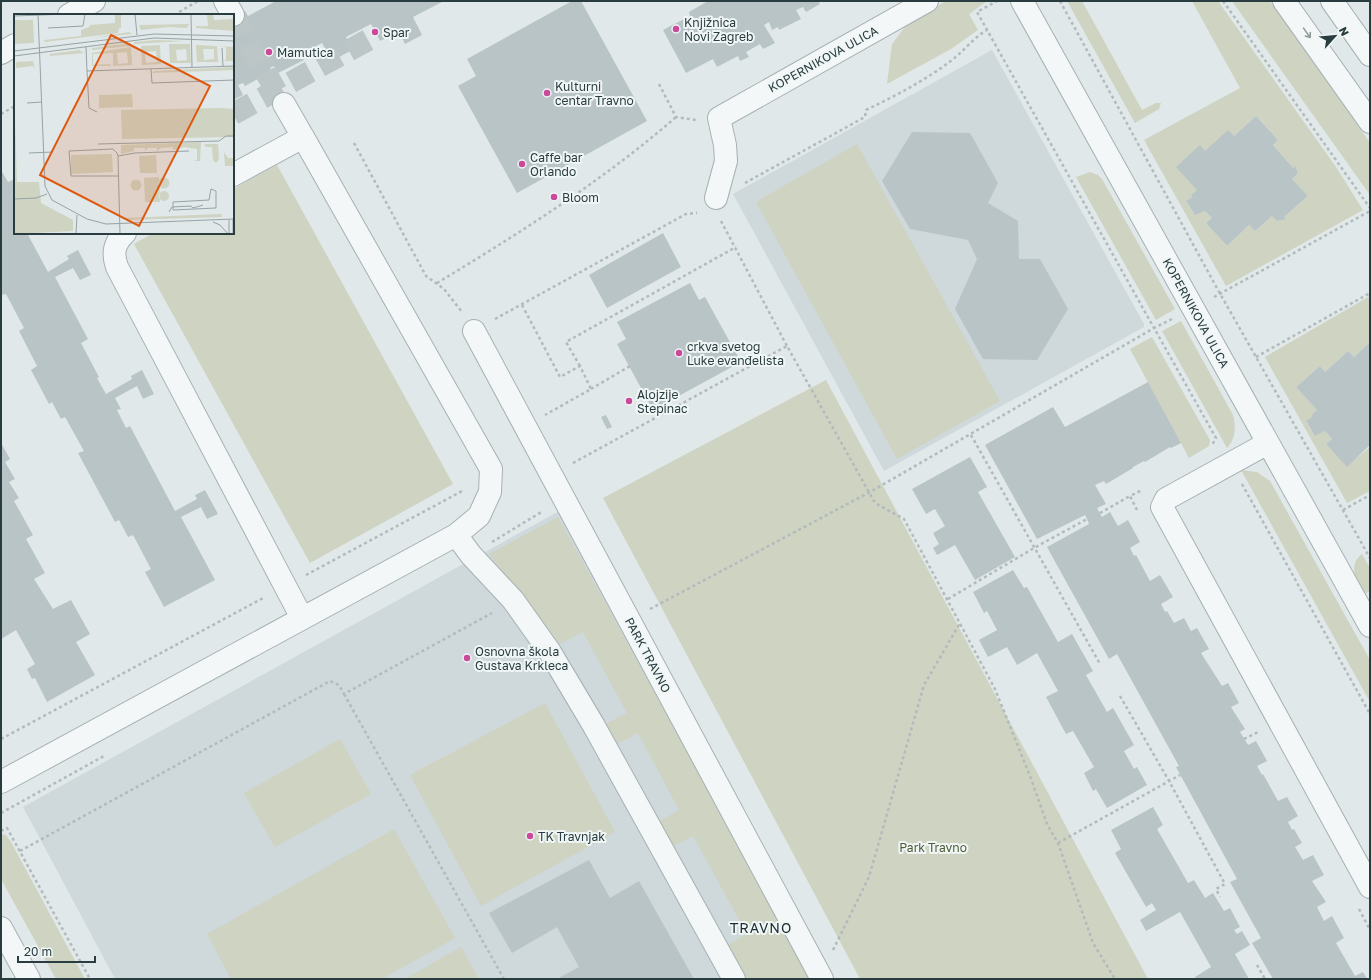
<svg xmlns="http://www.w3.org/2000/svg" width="1371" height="980" viewBox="0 0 1371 980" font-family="'Golos Text',sans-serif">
  <rect width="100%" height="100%" fill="#e1e8e9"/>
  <path fill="#cfd8db" d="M992,50l152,274v3l-260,144 -151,-277z
    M563,509l249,470h-697l-92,-172z"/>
  <path fill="#ced3c2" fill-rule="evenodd" d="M946,1h41l-18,13 9,16 -27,19 -64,35 5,-40 16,-21z
    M1067,1h15l60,109 14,-7h5l-2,6 -24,14z
    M1192,1h26l118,166 27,43 -137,76 -82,-146 96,-52zM1256,116l22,24 -5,5 20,23 2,-1 3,6 -6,6 16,17 -24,21 1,2 -8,2 -5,-5 -17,15 -6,-6 -22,21 -21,-23 6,-5 -7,-7 -10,4 -9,-14 6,-4 -1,-2 6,-5 3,-44 5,5 29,-15z
    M1232,1h38l100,142v52z
    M857,144l143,257 -103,58 -141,-257z
    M277,165l176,319 -143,79 -176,-319 19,-11h80v-44z
    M1090,172l8,3 4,4 73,130 -19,11 -80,-143z
    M1370,296v46l-16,15 -6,-6 -23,21 -5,-6 -24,21 21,23 -5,7 -6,5 9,14 10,-5 7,8 -6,5 21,22 23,-19v44l-23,12 -82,-146z
    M1181,321l52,94c3,11 3,24 -6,33l-65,-117z
    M1152,337l58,103 -1,6 -20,12 -59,-109z
    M826,380l322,599h-288l-257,-481z
    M1241,470l16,2 13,9 100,179v42z
    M558,517l254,462h-66l-19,-34 20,-11 -54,-98 -21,11 -14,-25 21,-12 -41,-77 -23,12 -11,-20 23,-12 -44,-81 -25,13 -14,-22 -55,-69z
    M1362,554l8,14v23l-9,5c-5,-13 -13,-32 1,-42z
    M545,703l70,129 -134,74 -71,-131z
    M340,739l31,55 -96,53 -31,-54z
    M394,829l61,109 -73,41h-151l-24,-45z
    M1,834l5,1 5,7 74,137h-29l-55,-100z
    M461,947l18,32h-74z"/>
  <path fill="#b8c4c6" d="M276,1h168l-31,16 9,18 -17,9 -6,-12 -19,9 -9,-17 -25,13 6,13 -20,11 -10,-18 -21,11 3,6 -26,13 -4,-7 -4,2 2,3 -27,15 -2,-3 -5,2 5,10 -10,5v-83l12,-6 3,5z
    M572,1h9l66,120 -130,72 -59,-107 18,-10 -9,-17z
    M708,1h110l2,3 -14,8 -3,-5 -7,3 5,9 -22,11 -1,-3 -6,3 -3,-8 -5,3 11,18 -12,6 -3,-5 -14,8 3,5 -9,4 -2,-5 -21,11 -4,-8 -27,14 -23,-43 27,-14 -1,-4z
    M1256,116l22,24 -5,5 20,23 2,-2 3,7 -6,6 16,17 -24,21 2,2 -9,2 -5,-5 -17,15 -6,-6 -22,21 -21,-23 6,-5 -7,-7 -10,4 -9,-14 6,-4 -1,-2 6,-5 -21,-23 24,-22 5,6 23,-21 6,6z
    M912,132l58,1 28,50 -10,20 30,18 1,38h21l28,50 -31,51 -54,-1 -28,-50 22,-50 -9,-19 -58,-11 -28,-48z
    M1,170l7,12 7,-3v54h12l21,39 21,-13 -2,-3 11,-6 13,25 -11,5 -7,-12 -18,9 33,62 -7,4 18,34 -2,1 9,16 26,-15 -1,-3 11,-6 12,24 -11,5 -6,-13 -22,12 6,11 -4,1 9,18 4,-2 45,85 22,-12 -2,-4 10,-5 13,24 -11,5 -6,-12 -20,10 34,63 -51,27 -19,-35 6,-3 -18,-34 -5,2 -9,-17 -4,2 -37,-69 6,-2 -19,-34 -4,2 -9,-17 -3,2 -18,-34 6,-4 -18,-35 5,-3 -18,-34 -5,1z
    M663,233l18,34 -74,41 -18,-33z
    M690,283l9,17 6,-3 36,65 -88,48 -36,-66 9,-5 -9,-17z
    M1370,342v103l-23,22 -21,-23 6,-5 -7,-8 -10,5 -9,-15 6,-4 -1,-1 6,-6 -21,-23 24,-21 5,6 23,-21 6,6z
    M1148,382l33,61 -10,5 -1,-1 -25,15 -1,-1 -11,6v1l-27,16 -2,-3 -9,4 11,19 -9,4 5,9 8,-5 8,14 10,-6 12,22 -10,6 4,8 2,-1 14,26 10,-6 13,22 -12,7 4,8 2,-1 7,12 10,-5 7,13 6,-3 12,21 -8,4 21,33 6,-3 11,20 -8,4 14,22 -5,3 8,13 8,-4 11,20 -10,5 5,9 1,-1 15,27 9,-4 11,19 -10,6 4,8 2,-1 8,14 -7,4 8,13 10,-5 11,20 -12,6 14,21 -9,5 7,14 8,-5 12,22 -8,5 19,33 8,-4 4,7h-94l-21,-36 9,-5 -31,-56 7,-3 -61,-112 3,-1 -62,-112 -8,5 -62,-112 42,-23 -2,-5 -2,-4 -48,24 -52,-94 68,-38 12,20z
    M606,415l6,12 -5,2 -6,-12z
    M1,443l9,16 -5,3 10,17 -6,3 10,16 -5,3 19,34 -7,4 19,34 -11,6 19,30 18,-9 19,34 -14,8 19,33 -48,27 -12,-24 -3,1 -5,-10 8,-5 -19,-34 -15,9z
    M970,457l17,30 -9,5 37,65 -40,23 -20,-35 -18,10 -4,-7 6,-4 -6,-11 12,-7 -10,-17 -9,5 -14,-25z
    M1013,570l11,18 3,-1 31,55 14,-8 21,37 -7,4 21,37 6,-4 21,37 -10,6 10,18 3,-2 10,18 -40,23 -11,-19 -3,2 -9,-18 10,-6 -21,-36 -7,3 -20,-37 12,-6 -21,-38 -20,12 -10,-18 -19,10 -9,-17 18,-10 -10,-19 -3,2 -11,-21z
    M1153,807l10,18 -6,4 31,54 6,-3 11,18 8,-5 11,18 6,-3 10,19 -6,3 3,4 5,-3 8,14 -15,9 14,25h-53l-1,-2 16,-10 -31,-55 -34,19 -6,-11 16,-10 -4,-7 -6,4 -31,-54 6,-4 -10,-19z
    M589,860l21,38 29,-17 55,98h-137l22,-12 -22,-40 -45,26 -23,-40z"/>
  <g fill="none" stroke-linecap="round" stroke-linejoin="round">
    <path stroke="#bcc6c7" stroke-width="22" stroke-dasharray="22 11" stroke-linecap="butt" d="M233,15l50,88
      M233,114l135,-74"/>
    <defs>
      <path id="minor" d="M225,1l8,14
        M1022,1l348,625
        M1284,1l86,121
        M1332,1l38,54
        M69,15l25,-14
        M1,53l14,-8
        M284,104l19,33
        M716,198l10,-37 -1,-16 -6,-27 208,-117
        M125,233c-11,10 -13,20 -8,34l185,351
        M474,331l348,648
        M1268,443l-102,56 -4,8 208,380
        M456,535l15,20 42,45 37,52 44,74 140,253
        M1,782l455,-247 23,-19 11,-24 1,-23 -188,-332 -70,38
        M1,928l28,51"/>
    </defs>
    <use href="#minor" stroke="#a6b1b3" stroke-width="24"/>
    <path stroke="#b2bbbc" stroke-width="2.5" stroke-dasharray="3 3" stroke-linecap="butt" d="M1060,1l158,289 152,268
      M1223,1l147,207
      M174,15l24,-14
      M659,84l17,33 20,3
      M1,114l14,-8
      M354,143l72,133 18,13 18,23
      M745,183l120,-66 1,-7c29,-14 60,-30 86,-50 12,-9 21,-22 35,-30
      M721,221l66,125
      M437,283c81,-49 167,-103 239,-166
      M1214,297l156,-86
      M522,305l38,72 20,-11 11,23 -46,26
      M495,319l191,-105 11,-1
      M1172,319l-18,9 62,110 -4,7
      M1256,357l114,-64
      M580,366l-14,-24 170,-95
      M591,389l39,-23
      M971,435l129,229
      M573,463l214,-117 88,157 29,16 91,170 35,87 17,48 11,19 35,100 22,36
      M1242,484l128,230
      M1137,510l-7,-14 12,-6
      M1343,510l27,-15
      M1100,513l30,-17
      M492,542l51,-31
      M306,575l158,-85
      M948,599l86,-51 53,-29
      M650,609l220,-117 284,-164 -177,-316 20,-11
      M344,694l160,285
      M1120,696l49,85 56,103 -9,5 4,8
      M1,739l264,-142
      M1244,739l14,-7
      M1,813l103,-57
      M1,831l6,-3 83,151
      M1058,843l122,-68
      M20,851l310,-170 9,4 5,9 148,-81
      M1359,909l11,21
      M833,950l36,-73 55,-192 36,-62
      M1257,965l8,14"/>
    <use href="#minor" stroke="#f3f7f7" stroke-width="22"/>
  </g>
  <defs><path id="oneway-shaft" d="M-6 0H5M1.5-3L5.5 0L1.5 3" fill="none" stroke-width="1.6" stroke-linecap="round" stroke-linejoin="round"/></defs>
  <use stroke="#8e9a9c" href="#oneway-shaft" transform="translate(1307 33) rotate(55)"/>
  <g fill="#cb499a" stroke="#f0f6f6" stroke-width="1.5">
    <circle cx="676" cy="29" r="4"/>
    <circle cx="375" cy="32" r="4"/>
    <circle cx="269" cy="52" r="4"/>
    <circle cx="547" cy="93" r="4"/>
    <circle cx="522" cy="164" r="4"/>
    <circle cx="554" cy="197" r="4"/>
    <circle cx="679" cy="353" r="4"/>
    <circle cx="629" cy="401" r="4"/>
    <circle cx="467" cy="658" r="4"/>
    <circle cx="530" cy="836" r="4"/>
  </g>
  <g text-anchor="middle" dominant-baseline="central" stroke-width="4" stroke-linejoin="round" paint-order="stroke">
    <g font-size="12" fill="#293c40" stroke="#f0f6f6" text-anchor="start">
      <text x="684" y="22">Knjižnica<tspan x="684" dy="14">Novi Zagreb</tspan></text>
      <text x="383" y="32">Spar</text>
      <text x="277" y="52">Mamutica</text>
      <text x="555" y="86">Kulturni<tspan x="555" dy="14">centar Travno</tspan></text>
      <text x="530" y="157">Caffe bar<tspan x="530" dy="14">Orlando</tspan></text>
      <text x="562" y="197">Bloom</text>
      <text x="687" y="346">crkva svetog<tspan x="687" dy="14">Luke evanđelista</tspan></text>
      <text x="637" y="394">Alojzije<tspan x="637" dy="14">Stepinac</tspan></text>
      <text x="475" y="651">Osnovna škola<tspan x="475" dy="14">Gustava Krkleca</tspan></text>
      <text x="538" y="836">TK Travnjak</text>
    </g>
    <g font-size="12" fill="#293c40" stroke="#f0f6f6">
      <text transform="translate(823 59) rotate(-29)">KOPERNIKOVA ULICA</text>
      <text transform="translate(1196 313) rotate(61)">KOPERNIKOVA ULICA</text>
      <text transform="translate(648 655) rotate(62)">PARK TRAVNO</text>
    </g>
    <g font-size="12" fill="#4f5c37" stroke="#f0f6f6">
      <text x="933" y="847">Park Travno</text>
    </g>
    <g font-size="14" letter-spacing="1" fill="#1c2d31" stroke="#f0f6f6">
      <text x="761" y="927">TRAVNO</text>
    </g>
  </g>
  <g transform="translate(14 14)">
    <rect width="220" height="220" fill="#e1e8e9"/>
    <path d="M101,0h6v14h-2l-1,5 -73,9 -1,-2 37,-4v-6l8,-3 1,-2 25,-2zM193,0h6l1,6 20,-1v12l-38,-3v-2h12zM0,6h19l1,23 -20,1zM175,10l-2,4 -18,-1 -28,3 -2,-5zM115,18l3,2 -41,4 7,-1zM142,26l27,1 -49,3v-2zM117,29l-1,3 -38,4v-2zM155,30h21l1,19h-21zM172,35l1,11 -10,1 -1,-11zM146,31l1,19 -19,1 -1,-19zM142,37l1,11 -11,1 -1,-11zM182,31l21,1 1,16h-21zM189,35h11v10l-10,1zM204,32l16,1v14h-10l2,-1v-13zM117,33l1,18 -19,1v-13l-20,1v11l17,-1v-2l1,4h-19v-13zM113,38l1,11 -10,1 -1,-11zM65,36l5,3 -34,3v-2zM19,47l2,8 -2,-3 -17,2v-6zM220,53v3l-82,3 2,-2zM0,74l3,94h22l2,21 32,17v11l-59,3zM118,80l1,13 -34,1v-13zM206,94l14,1v28l-112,2 -1,-29zM187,128l-1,19h-7l4,-1v-11l-13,-2 -11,3v-3l-12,1 -4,3v-3h-9l-3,3v-3h-11v3l-13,3v-9zM190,130h14l1,15 -3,4 -3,-3 -1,-13h-6zM210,138l4,6h6v8h-9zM98,140l1,18 -42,2v-19zM142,141l1,18h-17l-1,-17zM145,163l1,25h-15l-1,-24zM144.5 169a5.5 5.5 0 1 1 11 0a5.5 5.5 0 1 1-11 0ZM116.5 171a5.5 5.5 0 1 1 11 0a5.5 5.5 0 1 1-11 0ZM145 182a5 5 0 1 1 10 0a5 5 0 1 1-10 0ZM207,200l1,3 -97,3 -1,-2z" fill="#ced3c2" fill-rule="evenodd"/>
    <path fill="none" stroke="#97a3a5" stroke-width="1" d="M24,0l7,172 7,14 35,19 19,5 128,-5M121,0l2,21M177,0l1,53M0,2l53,-2M34,14l35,-2 2,-12M72,33l1,24 147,-5M208,34l1,18M0,37l140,-17 80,2M0,42l140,-18 80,3M137,55l1,14 82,-3M73,57l2,37 8,4M13,89l15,-1M84,130l121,-3 7,-5h8M15,139l24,-1M104,142l17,-3 54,-2M104,162h-47l-2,-25 44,-2 4,4 1,3 2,78M197,175l5,2v17l-43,2v-8l36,-2zM0,185l22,-1 11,-4M177,192l2,2 10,-3M155,198l3,-5 19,-1M219,205v15M215,206v14M199,208l7,3 8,9M62,220l1,-19"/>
    <path fill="#de580f" fill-opacity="0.15" stroke="#de580f" stroke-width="2" d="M97,21l99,51 -71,140 -99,-51z"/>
    <rect width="220" height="220" fill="none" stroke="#293c40" stroke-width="2"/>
  </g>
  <rect width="1371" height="980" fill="none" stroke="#293c40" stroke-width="4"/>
  <g transform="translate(1335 36) rotate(63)" stroke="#f0f6f6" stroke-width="3" paint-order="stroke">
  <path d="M0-3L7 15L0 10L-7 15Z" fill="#293c40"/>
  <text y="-6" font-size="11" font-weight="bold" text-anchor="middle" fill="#293c40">N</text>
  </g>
  <path d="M18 956v6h77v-6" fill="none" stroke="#293c40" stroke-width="2"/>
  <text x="24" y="956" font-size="12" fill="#293c40" stroke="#f0f6f6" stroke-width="3" paint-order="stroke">20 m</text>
</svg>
